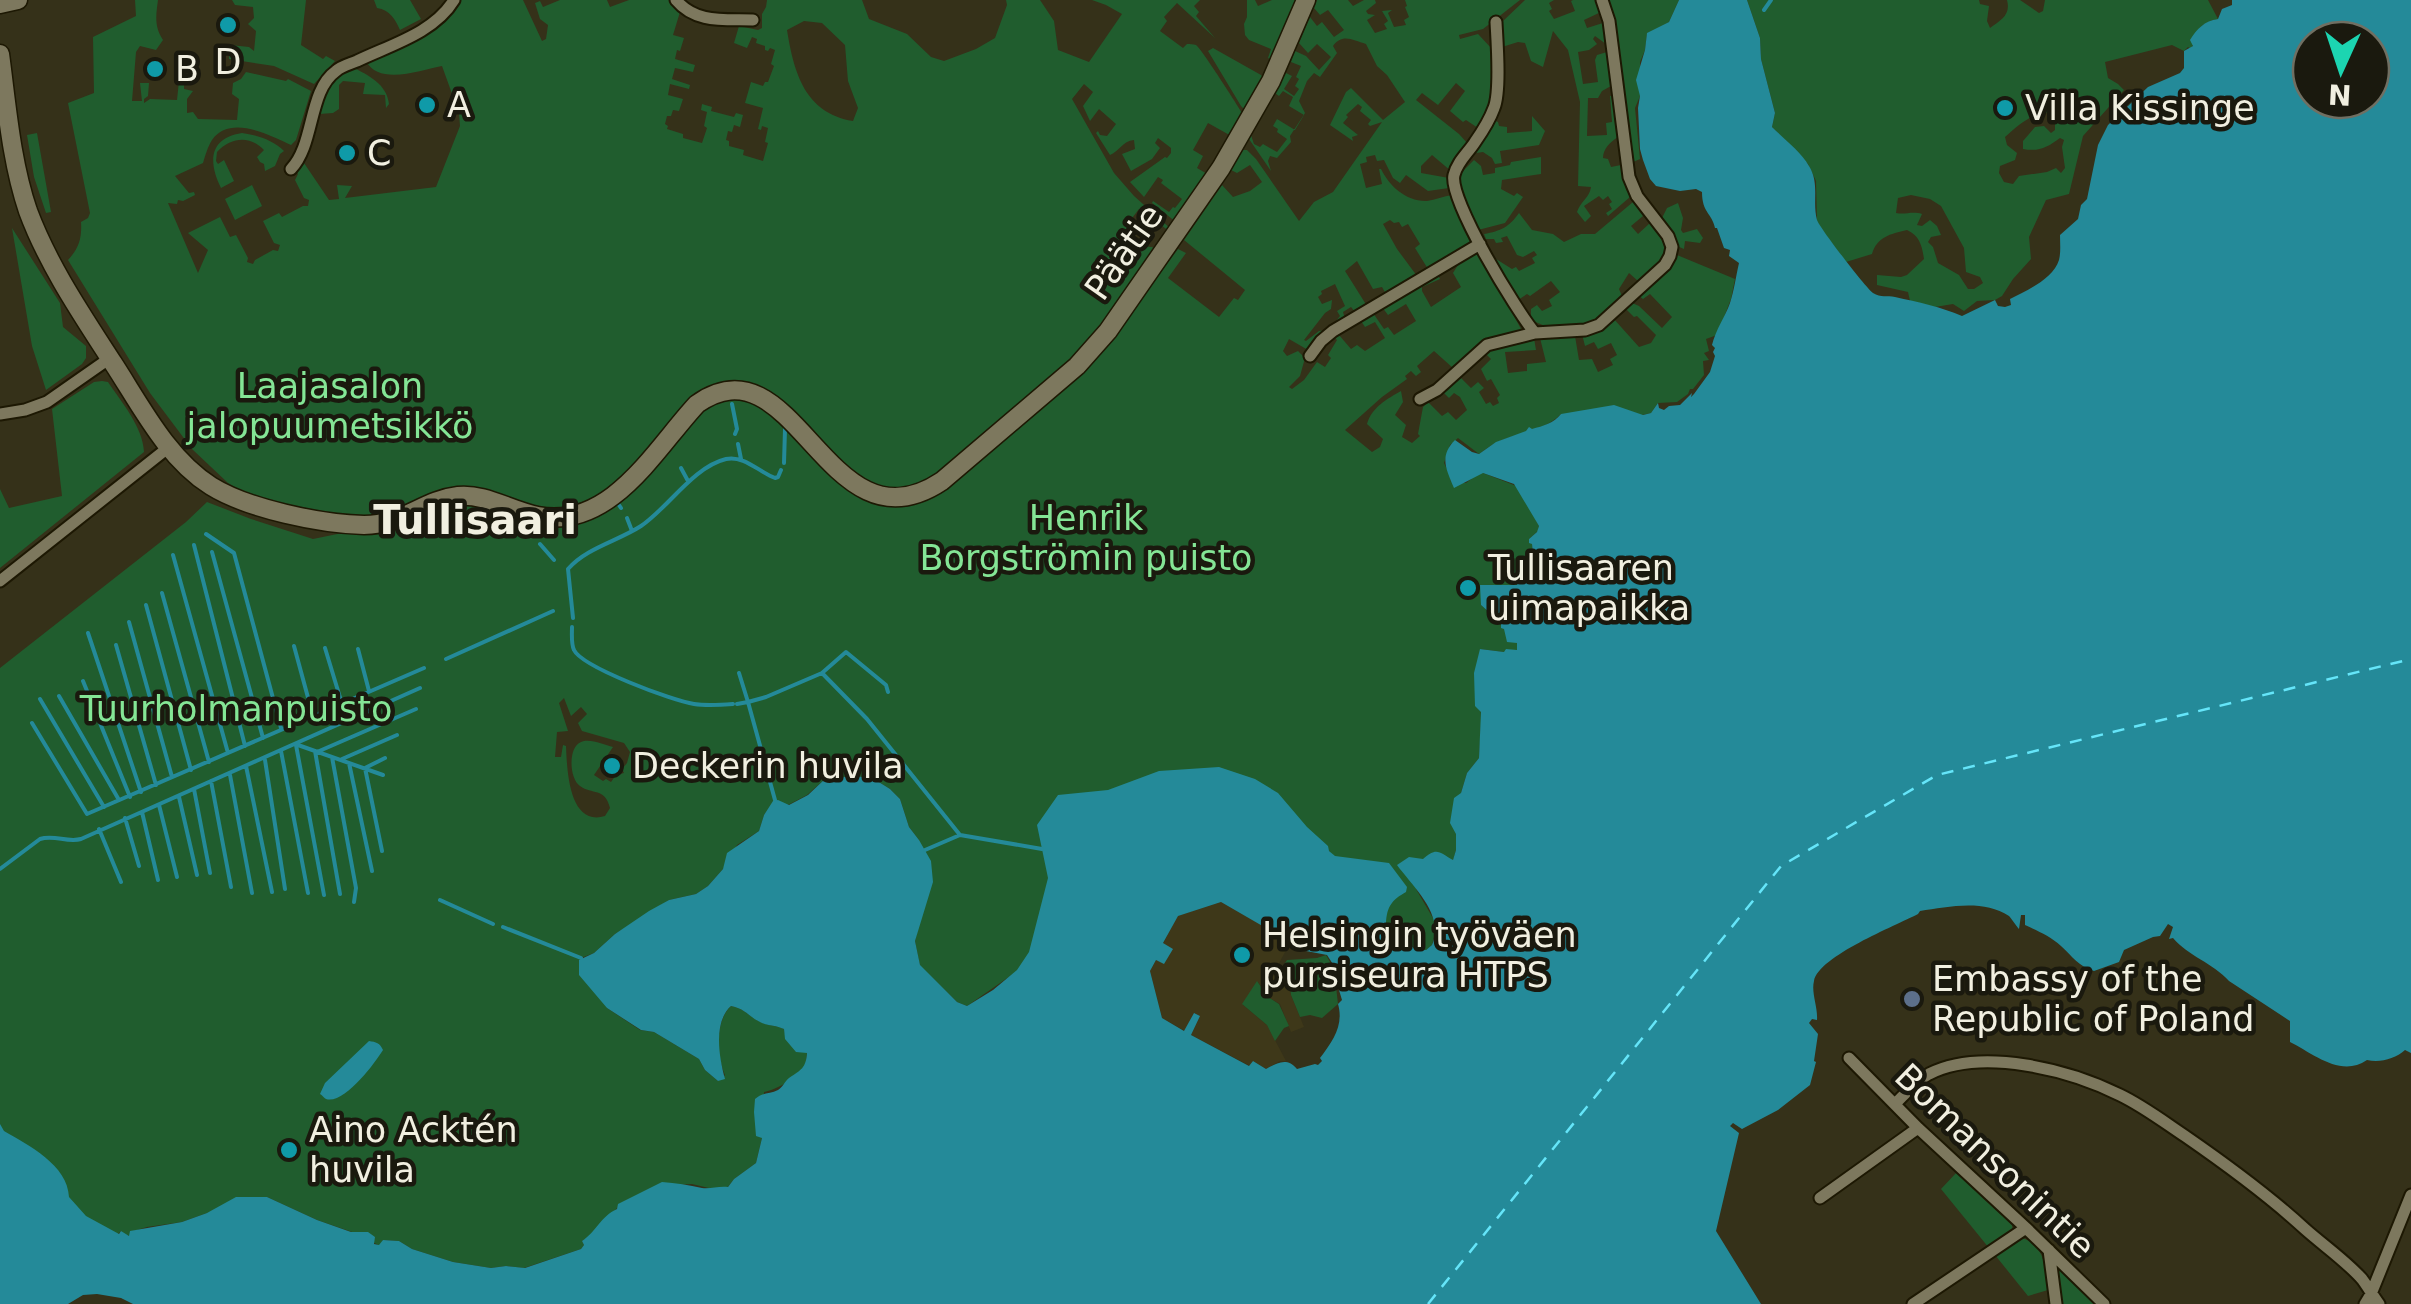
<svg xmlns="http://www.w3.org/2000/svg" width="2411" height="1304" viewBox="0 0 2411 1304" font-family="'DejaVu Sans',sans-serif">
  <rect width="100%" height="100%" fill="#353119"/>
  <path fill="#3e3819" d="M1221,902l70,39 -21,39 13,-14 6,13 2,16 13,32 -13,5 -11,-28 -12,-7 -10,-15 -15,23 24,20 19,36h-6l-14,8 -13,-8 -3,5 -59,-31 9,-19 -6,-3 -9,18 -23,-13 -12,-47 6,-11 8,3 8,-14 -9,-5 14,-28z"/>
  <path fill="#205d2e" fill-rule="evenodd" d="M135,0h23c-2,15 -4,27 5,40l-7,10 -16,-4 -4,6 -4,49h10l-2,-18h9l-1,13 -4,3v4l6,-4 27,1 2,-19 10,1v3h-5v4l9,2 -6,8v14l6,-1 5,7 39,1 2,-21 -7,-5 1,-11 8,-4 5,-7 40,9 2,-2 23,12 -15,49 -5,5c-21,-10 -61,-31 -79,-5 -4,6 -7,16 -9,23l-28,13 14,17 5,-1 1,3 -12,6 -5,-1 -1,4 -9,-1 30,70 10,-23 -20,-17 32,-16 10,20 6,-2 12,23 -1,4 6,2 2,-4 18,-10 5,1 2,-6 -6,-2 -11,-22 16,-8 3,4 21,-11h5l1,-6 -5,-2 -9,-18 3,-6 -2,-3 8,-8 25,37 10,-1 -2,-14 15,1 -7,12 91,-11 24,-61 -1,-13 -17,-47c-21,4 -63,20 -76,-5l93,-61h64l19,41 4,-2 2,-14 -8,-6 -5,-16 5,-2 3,6 17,-7h47l3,7 19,-7h40l11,12 -7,23 11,3 -4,13 -3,-1 -2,9 20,6 -2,7 -18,-4 -3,11 18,6 -1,4 -19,-5 -2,11 15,4 -4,12 -6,-1 -2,6h-4l-2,8 3,2 -1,3 16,5v4l19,5 5,-15 -3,-2 3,-14 -6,-2 1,-6 10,3 -1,4 23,6 2,-4 7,2 -3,12 -6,-2 -2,7 -4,-1 -2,9 3,1v5l15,4 -1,5 20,6 5,-18 -3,-1 3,-14 -6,-2 -1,4 -3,-1 5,-21 -18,-5 6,-21 12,4 2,-4h3l6,-16 -3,-2 4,-14 -5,-2 -2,3 -3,-1v-4l-9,-3 1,-4 -5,-2 -5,11 -13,-5 5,-17 19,4 4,-2v-14l4,-7 1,-7h95l7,19 38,15 24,23 13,4 32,-12 19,-11 12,-33 -1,-5h34l14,21 4,29 31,12 33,-48 -16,-9 -14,-5h108l-6,6 5,6 -3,4 19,22 -38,-35 -13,14 3,4 -7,10 23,17 4,-4c3,0 6,0 9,1 5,3 42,61 48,71l-11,21 -25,-14 -15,27 10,6 -6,12 12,7 -33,47 -24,-19 1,-2 16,11 4,-5 2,1 7,-9 -21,-16 2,-3 -5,-3 -14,20 -14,-15 35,-25 2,1 4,-5v-5l-13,-10 -3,5 5,5 -8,11 -21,12 -9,-17 13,-5 -1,-9c-12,1 -14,11 -24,15l-14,-22 2,-2 2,4 7,1 9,-12 -17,-15 -9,12 -7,-15 10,-14 -9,-8 -12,15 42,74 20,23 37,33 -2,2 -30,-22 -10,13 4,4v11l7,9 12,1 5,3 -14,23 11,8 24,-32 8,4 -18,25 51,39 15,-19 4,2 7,-10 -61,-50 38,-55 11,12 17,-6 12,-9 -12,-17 -13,8 -6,-3 12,-20h4l9,9 43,62 15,-19 19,-10 49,-70 -12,4 -2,-2 3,-4 -11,-9 2,-4 -4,-3 -12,11 2,2 -5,6 15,12 -6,2 1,4 -23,-16 16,-33 5,-4 32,32 22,-18 -18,-27 -10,-9 -11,-22c-13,-4 -24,-11 -33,2l4,7 -17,24 -6,-4 -7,8 -8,20 6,12 -15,23 1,6 -14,16 -7,-2 -2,5 3,10 -22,-32 2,-4 3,9 6,3 3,-3 14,8 10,-13 -10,-7 1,-3 -5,-3 4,-7 18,11 9,-15 -15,-9 4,-9 -10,-6 -4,5 -4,-3 11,-20 6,3 -8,13 10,7 5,-7 -4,-3 4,-7 -3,-2 5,-11 -10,-4 4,-11 11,5 13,14 12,-13 -14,-13 -9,9 -9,-10 11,-26 7,9 5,-4 12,15 10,-7 -16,-20 -8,5 -6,-7 3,-8h31l5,6 11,-6h11l1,3 -10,8 2,3 7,1 -8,5 8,13 12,-4 -3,-5 4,-3 -6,-10 10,-1 -4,3 6,14 12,-2 -2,-5 5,-3 -4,-10 2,-1 -2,-6h115l-37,29 -24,6 1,4 18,-5 15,16v52l-15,26 -12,-8 -3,2 -13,-11 15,-20 -9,-8 -18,22 -16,-12 -6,7 43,34 9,10 -17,27 -19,-16 -11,11v7l28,5v10l-21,3 -22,-16 -6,8 -7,-5 -9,-18 -7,1 -2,-6 -9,2 1,5 -7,2 6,24 16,-4 -3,-15h2c8,17 26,33 46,32 8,-1 17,-5 25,-6l21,44 -2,5 -43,25 -13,-21 5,-4 -12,-20 -6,3 -3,-5 -5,1 -4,-3 -7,4 14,25 20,27 -31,18 -4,-7 -9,2 -16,-28 -12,10 22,35 -11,7 -5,-6 -8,5 2,7 -8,5 -1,-3 4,-5 -3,-5 8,-5 -10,-22 -14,7 1,3 -4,3 4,7 10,-4 -1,9 -6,4 -21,27 2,1 13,-10 9,-1 -20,20 -19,-11 -6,12 4,5 11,-5 7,7 -5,18 -11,11 3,2 12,-9 13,-18 8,5 6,-9 -3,-3 9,-15 -2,-2 4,-3 12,14 6,-4 8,6 20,-13 -10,-16 -10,5 -4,-6 12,-8 11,16 4,-2 6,8 22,-14 -10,-17 -18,11 -6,-8 55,-34 3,6 -18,8v4l9,16 30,-20 -8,-14c7,-11 14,-24 28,-18l40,74 -68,39 -19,-17 -17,15 4,6 -5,4 -5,-5 -6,5 2,3 -25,18 -37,33 27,22 8,-5 3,-8 -16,-15c5,-17 20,-25 34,-33l2,11 -8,13 11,10 -4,12 10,6 8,-7 -2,-2 5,-27 5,-5 14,14 6,-4 8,8 11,-10 -7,-13 -6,-4 -5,5 -7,-7 26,-23 1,1 -8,9 10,10 7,-6 6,6 -5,4 7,12 4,-2 3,4 6,-3 -2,-5 3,-3 -9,-16 -4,2 -6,-12 10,-10 -5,-5 -11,10 -1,-2 15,-13 45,-11 2,12 -31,2 3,21 19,-2v-7l19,-2 -6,-24 35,-2 4,24 13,-1 6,13 15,-7 -3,-6 7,-4 -6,-12 -13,6 -4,-7 -9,4 -3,-12 31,-16 26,29 12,-4 5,-8 -19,-19 -3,1 -10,-10 6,-5 9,4 23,22 10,-11 -22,-23 -7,5 -5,-4 39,-40 58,24 -4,20 -14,36 -11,4 3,12 -5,2 5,7 -6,1 1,14 -11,14h-3l-2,5 -11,8 -19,1 -7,10 -9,2 -81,-1c-15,16 -41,18 -61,27 -8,3 -14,8 -21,13l-21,-16 -8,7 -6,18 6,12 1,7 15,1 13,-10h4l36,14 20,39 -1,5 -9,8 3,5 2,21 -16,14 -1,6h-36v20l21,19 15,19v7l-13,2 -24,-3 1,75 -2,34 -12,15 -6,20 -5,41v16l-3,11 -37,28 21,36 -5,20 -6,5h-9l-26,-21 -62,-78 -286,102 -76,53 -10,-4 -37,-36 -5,-25 7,-29 -3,-72 -10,-13 -9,-28 -10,-10 -16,-10 -24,-4 -18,6 -6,-3 -19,17 -19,10 -14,-4 -10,14 -5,16 -22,14 -14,24 -15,17 -12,8 -27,6 -54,34 -21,19 -13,5 26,50 33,22 14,2 45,27 6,11 13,11 7,-6c-9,-20 -10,-54 6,-69 15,3 18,11 30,16 7,4 15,3 23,7l2,10 21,14c-1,7 0,11 -5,17 -8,9 -26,20 -38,22l-2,46 -6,25 -22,16 -7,9 -14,1 -21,-5 -18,1 -55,21 -27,29 -10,6 2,4 -3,4 -57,19 -18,-2 -15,2 -38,-6 -41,-13 -13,-8 -16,-1 -3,6 -22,-12 -41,-14 -50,-23 -60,16 -25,9 -35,5 -13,4 -5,5 -6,-2 -2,-3 -8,8 -113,-65v-506l186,-146 21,-20 44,17 62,20 39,-8 94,-26 152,8 101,-103 31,-11 30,5 34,31 35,39 16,11 -10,-21 -57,-66 -14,-8 -19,-6h-29l-21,9 -77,91 -32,17 -33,9 -30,-4 -38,-13 -102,27 -46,-4 -85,-19 -24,-14 -36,-34 -42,-56 -82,-133c11,-12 14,-22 13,-38l7,-4 2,-5 -22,-110 26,-10 -1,-56 43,-21zM804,21l18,2 23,22 3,36 10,27 -5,13c-48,-8 -59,-48 -66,-91zM564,698l7,18 10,-9 6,7 -9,9 4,8 42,12 6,9 -3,11 -5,6 2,4 -8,2 -5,7 -5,-3 -3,2 -9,-6 19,-28c-9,-2 -23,-9 -32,-5 -13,5 -12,36 -1,44 12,9 25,1 30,22l-5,8c-36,11 -38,-46 -39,-70l-3,-1 -2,12h-6l2,-25 11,-1 -9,-28z
    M232,0h74l-5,45 22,14 3,-3 9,5 -21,23 -40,-18 -45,-7v-6l-8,-1v-8l28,3 5,4 2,-20 -8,-7 6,-6 -1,-11 -18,-2z
    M374,0h36l11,19 -21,11c-5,-11 -10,-20 -23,-22z
    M1247,0h8l3,6 14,-6h28l-26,61 -6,-3 3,-9 -22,-9 -4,-5 -1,-11 3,-7z
    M1525,0h29l-5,3 3,6 -3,2 5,8 21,-8 -4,-10 2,-1h22l6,12 -17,8 3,8 16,-5 3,21 -11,-8 -2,3 4,5 -8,6 -11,2 5,32 15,-2 -3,-22 2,-5 10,-3 4,34 -9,5 -4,7h-10l-1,38 20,-1 -1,-12 6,-1 -2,-26h2l6,41c-8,5 -15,12 -15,21l5,1 3,8 10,-2 5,24 4,8 -22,19 -2,-3 6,-4 -3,-5 3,-2 -4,-6 -5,4 -4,-4 -15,10 7,10 -6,6 -8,-10c3,-10 13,-15 14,-25l-13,-1 2,-84 -12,-52 -15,-19 -10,36 -12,-6 -6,-18 -7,-1 -16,5v-25z
    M1608,0h71l-10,22 -22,12 -2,16 -5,12v34l-5,12 5,51 -9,4 -19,-154z
    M1747,0h232l1,4 9,2 -2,15 3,7c11,-8 21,-13 17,-28h13l19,13 4,-2 2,-11h163l10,19c-23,5 -18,13 -27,30l-3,-2 -4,4 -12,-6 -67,17 3,16 10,6 6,6 -41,46 -14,58 -23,6 -17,37 2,22 -18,20 -11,17 -7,4 -18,1 -13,10 -11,-7 -18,3 -25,-6 -2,-9 -31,-7v-10l24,2 6,-2 17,-16c-2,-13 -4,-23 -17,-29 -17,4 -30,7 -35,24l-26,8 -29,-39 -1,-42 -8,-17 -36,-37 3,-14 -14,-54 -1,-21zM2051,112l4,8v10l-4,3 -7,-7 -9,1 -12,14v8c16,3 25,-2 37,-11l4,2 -2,7 3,21 -4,5 -5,-5 -9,4 -28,4 -6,8 -9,-2 -5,-9 1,-7 15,-6 2,-7 -10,-8 -2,-8c15,-13 25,-23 46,-25zM1911,195l19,4 11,7 23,42 2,24 14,5 3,6 -9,6h-6l-9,-14 -21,-12 -5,-16 -5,-5 3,-5 10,-2 -4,-9 -7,-6 -8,6 -5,-1 5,-11c-10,-3 -17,1 -26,-1l2,-15z
    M1213,48l48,27 4,5 -18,32 -6,-6 -33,-55z
    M352,67c16,8 35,17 37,37l-3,4 -1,-13 -22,-1 2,-11 -22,-2 -4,4v24l-6,4 -14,1c6,-21 14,-37 33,-47z
    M1532,116l13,15 -6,14 -39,6 2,12 -7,1 -3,-6 -9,-6 -7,1 -10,9 27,-42 5,2 1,4 8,1v6l25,-2z
    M37,133l14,79 -5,1 -12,-36 -7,-42z
    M242,133c15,2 31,7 42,18l-4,3 -5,12 -10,5 -1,-7 -4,-2 -3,-5 7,-7c-13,-14 -32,-14 -47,2l-1,9 2,3 6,-4 10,21 -13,7c-13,-26 -12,-50 21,-55z
    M1541,157v17l-39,6 -1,9 13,7 3,-3 6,4 -18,26 -27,7 -20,-40 -1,-13 17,-17 7,6 2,9 12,-2v-5l15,-3 1,-3z
    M252,185l10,21 -27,14 -10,-21z
    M1633,202l10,14 -12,10 7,8 12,-11c26,32 13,33 -12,58l-9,-8 -10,16 3,7 -22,22 -15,6 -35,4 -17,-7 -2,-1v-11l6,-4 5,6 10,-5 -3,-6 11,-8 -9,-11 -21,15 -3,-2 -9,6 -25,-39 3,-2 16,10 4,-2 3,4 16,-8 -3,-5 5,-3 -3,-4 -11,6 -6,-2 -10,-19 -6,2 2,4 -7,1 -2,-4h-8l-2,-5c17,-3 25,-7 35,-21l13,17 21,4 11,8 17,-8h14z
    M1678,203l5,15 -2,12 2,3 14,-4 6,9 -3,5 -15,-2 -1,8 -7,-3 -4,-12 -11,-16 5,-10z
    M12,228l48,75 3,24 23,19v12l-4,6 -36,26 -14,-44z
    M102,381l6,1c14,21 35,45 36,70l-144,116v-79l9,19 53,-12 -10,-87 42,-27z
    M1326,955l8,14 4,35 -16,14 -12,-3 -10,2 -9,-22 -2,-17 -6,-12 4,-6 30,-2z
    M1257,981l11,16 11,7 10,22 -5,2 -9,13 -8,-16 -25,-21z
    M1957,1172l55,53 1,8 -24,15 -48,-59z
    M2022,1238c23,7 24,31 26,52l-20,6 -33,-41z
    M2060,1269h1l36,35h-36l-4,-34z"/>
  <path fill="#248a99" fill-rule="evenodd" d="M1679,0h68l13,38 1,21 14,54 -3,14c12,12 29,25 37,39 11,18 3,35 8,54 2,7 49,68 56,73 8,5 14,2 22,4 23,5 46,10 67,19l33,-16 3,6 7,1 6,-2 -1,-6c16,-8 43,-20 49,-39 2,-8 1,-17 1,-25l18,-16 3,-14 6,-6 11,-54 10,-20 40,-38 32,-14 4,-5v-17l9,-5 -3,-6c7,-11 14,-19 28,-21l4,-10 10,-4v-5h179v1053l-6,-3c-10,9 -25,13 -38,10 -26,18 -53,-6 -77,-18v-21l-61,-40c-16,-18 -41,-25 -56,-43l-4,1 4,-12 -5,-3 -8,12 -7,1 -29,13 -5,12 -25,9c-16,-5 -21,-14 -33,-25 -11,-10 -23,-15 -36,-21v-10h-4l-2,14c-1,-1 -9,-12 -10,-13 -26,-17 -61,-9 -89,-5l-2,3c-23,12 -99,42 -104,67 -3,12 4,26 3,39l-5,-1 -3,4 9,11 -4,27 2,1 -6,23 -32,25 -36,19 -9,-6 -3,3 9,7 -23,98 45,73h-1628l-12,-6 -24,-4 -14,1 -15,9h-68v-180l4,7c24,14 64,34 65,66l17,19 33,18 2,-3 8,5 1,-5 52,-9 25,-9 29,-16h31l50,23 34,12h17l7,5 -1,7 5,1 4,-5 16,1 13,8 41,13 38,6 15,-2 19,2 56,-19 3,-4 -2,-4c14,-9 19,-25 35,-32l1,-5 44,-22c14,1 27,3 40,6 9,1 16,-2 26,-1l6,-8 22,-16 6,-25 -6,-2 -2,-24 1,-13c8,-7 15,-5 23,-9 5,-3 7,-9 11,-12 12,-8 17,-10 18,-25l-11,-1 -11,-13 -1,-10c-8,-4 -16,-3 -24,-7 -11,-5 -14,-13 -29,-16 -18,16 -12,51 -6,73l-7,2 -13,-11 -6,-11 -45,-27 -13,-2 -34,-22 -28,-33v-15l15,-7 21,-19 34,-23 20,-11 27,-6 12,-8 15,-17 4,-16 32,-22 5,-16 9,-14 5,-1 11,5 19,-10 18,-17 6,3 18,-6 24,4 16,10 10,10 9,28 10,13 12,21 2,21 -18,59 5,24 37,37 10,4 26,-16 24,-20 12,-18 19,-74 -11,-53 21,-30 50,-5 51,-19 60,-4 36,12 23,14 29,34 21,19 1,5 6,5 54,7 18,24 -1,5c-14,8 -19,14 -20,31l30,27h10l6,-5c13,-30 -18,-57 -35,-80l12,-8 14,2c14,-13 17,-6 30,1l3,-10v-16l-6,-11 4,-25 7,-5 6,-20 12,-15 2,-46 -6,-6 -1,-33 6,-24 24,3 2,-3 11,1v-7l-10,-1 -3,-13 -3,-1v-5l-20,-18 -1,-20h37c3,-11 1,-17 12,-24l3,4h2l-2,-21 -3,-1v-4l8,-7 2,-6 -25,-42 -31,-11 -29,15c-8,-19 -15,-32 1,-48l17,12 7,2 17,-12 30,-11 3,-4 3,2c11,-3 22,-6 29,-15l53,-9 29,10 8,-2 7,-10 1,5 5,2 5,-4 11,-1 12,-12 -1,4 3,-3 16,-22 5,-16 -2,-4 2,-4 -3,-3c4,-16 13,-28 18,-42 4,-12 6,-27 9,-40l-10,-7 1,-6 -6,-2 -7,-20h-2c-3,-15 -13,-15 -13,-36l-6,-3 -16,2 -24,-5 -6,-7 -7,-19 -3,-11 -2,-41 2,-12 -4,-16 9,-30 2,-17 22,-11zM2371,40v60h-60v-60zM1221,902l85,49 21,4c8,12 13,20 12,35l3,10 -4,4c6,21 -5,37 -18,54l2,3 -4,4 -3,-1 -18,5c-10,-12 -20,-6 -31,0l-13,-8 -4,5 -58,-31 9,-19 -6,-3 -10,18 -22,-13 -12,-47 6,-11 8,4 9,-15 -10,-6 15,-27z
    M369,1041c7,1 11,2 14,9 -8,13 -39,55 -57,49 -2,-1 -4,-4 -6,-5l5,-11z"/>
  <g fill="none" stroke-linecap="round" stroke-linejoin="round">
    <path stroke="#248a99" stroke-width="4" d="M1764,10l7,-10
      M732,404l5,25 -2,5
      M738,444l3,15
      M784,463l1,-34
      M681,468l7,13
      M619,505l2,3
      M627,518l5,13
      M532,526l3,6
      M206,534l28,19 47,175
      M540,544l14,16
      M194,545l51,201
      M212,552l51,186
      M173,555l55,198
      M162,593l47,169
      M146,605l45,165
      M573,618l-5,-49c18,-21 50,-28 73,-43 27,-18 52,-59 85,-67 18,-4 33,13 49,19l3,-1 3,-7
      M129,622l43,155
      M572,627c0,8 -1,17 2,23 8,17 99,51 120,54 13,2 26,1 39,0
      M88,633l53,159
      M116,645l40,140
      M294,646l19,70
      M325,648l17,56
      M358,649l11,42
      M446,659l107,-48
      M739,673l9,29 18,-5 56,-24 24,-21 40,33 2,7
      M822,673l45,46 93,116 82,14
      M83,681l47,116
      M59,696l60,104
      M40,699l64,108
      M737,704l11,-2 27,98
      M32,723l55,91 337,-146
      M296,745l28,150
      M298,745l85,30
      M281,751l27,142
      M315,751l25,143
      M317,752l99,-43
      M332,757l24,131 -2,14
      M342,759l55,-24
      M265,760l20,129
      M349,763l23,108
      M246,766l26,126
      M230,775l22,118
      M211,781l20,106
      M194,789l16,84
      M179,797l18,78
      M159,805l18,72
      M142,812l16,68
      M125,818l14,48
      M99,829l22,53
      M925,850l35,-15
      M382,851l-17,-83 20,-10
      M0,869l40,-30c14,-5 27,4 41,0l339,-151
      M440,900l53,24
      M503,927l78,31"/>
    <path stroke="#65e5f9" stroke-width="2.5" stroke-dasharray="12 10" stroke-linecap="butt" d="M1428,1304l353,-438 156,-91 474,-116"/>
    <defs>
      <path id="street" d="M676,0c20,24 49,19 77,20
        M1496,22c1,20 5,69 -2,86 -4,11 -12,24 -19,34 -7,11 -18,20 -21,33 -6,24 63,137 81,158l50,-3 14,-5 66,-60 5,-9 2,-9 -4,-11 -31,-40 -8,-19 -20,-156 -7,-21
        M291,169c24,-25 17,-78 45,-98 5,-5 14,-7 21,-10 33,-16 77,-28 97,-61
        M1310,356l11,-15 12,-10 147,-87
        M1420,399l17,-9 50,-45 48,-12
        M0,414l25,-4 22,-8 63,-44
        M0,581l169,-134
        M1849,1058l69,70 108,100 78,76
        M1895,1104c11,-11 21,-23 34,-30 53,-27 141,-4 191,21 23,11 44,27 65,41 42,29 82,58 120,93 18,16 41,32 57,50 6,8 11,17 17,25
        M1820,1198l98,-70
        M2049,1250l7,54
        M1913,1304l113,-76
        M2365,1304l6,-10 40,-99"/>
      <path id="secondary" d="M0,4l18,-4
        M0,54c7,52 11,107 28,157 20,54 54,104 85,152 28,43 54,95 98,123 37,23 110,38 153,39 39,0 59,-25 94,-29 27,-3 53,15 80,20 73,14 117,-67 159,-112 99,-70 130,154 245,77l135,-115 31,-35 113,-163 50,-87 35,-81"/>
    </defs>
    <use href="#street" stroke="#1d1803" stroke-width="15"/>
    <use href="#secondary" stroke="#1d1803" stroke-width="21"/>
    <use href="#street" stroke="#7d785e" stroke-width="11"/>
    <use href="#secondary" stroke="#7d785e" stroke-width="18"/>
  </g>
  <g fill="#0f9aa8" stroke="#1a190e" stroke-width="4">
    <circle cx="228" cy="25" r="10"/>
    <circle cx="155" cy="69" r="10"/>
    <circle cx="427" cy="105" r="10"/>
    <circle cx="2005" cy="108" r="10"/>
    <circle cx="347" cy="153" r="10"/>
    <circle cx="1468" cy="588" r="10"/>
    <circle cx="612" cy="766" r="10"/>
    <circle cx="1242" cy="955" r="10"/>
    <circle cx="289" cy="1150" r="10"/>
  </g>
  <circle fill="#5c6f8a" stroke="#1a190e" stroke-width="4" cx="1912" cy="999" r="10"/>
  <g text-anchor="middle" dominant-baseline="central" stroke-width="9" stroke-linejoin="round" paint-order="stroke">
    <g font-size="35" fill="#f1efe0" stroke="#1a190e" text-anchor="start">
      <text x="228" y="62" text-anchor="middle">D</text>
      <text x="175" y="69">B</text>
      <text x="447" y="105">A</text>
      <text x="2025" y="108">Villa Kissinge</text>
      <text x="367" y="153">C</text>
      <text x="1488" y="568">Tullisaaren<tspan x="1488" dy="40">uimapaikka</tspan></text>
      <text x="632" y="766">Deckerin huvila</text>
      <text x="1262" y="935">Helsingin työväen<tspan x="1262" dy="40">pursiseura HTPS</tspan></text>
      <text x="1932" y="979">Embassy of the<tspan x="1932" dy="40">Republic of Poland</tspan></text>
      <text x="309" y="1130">Aino Acktén<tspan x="309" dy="40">huvila</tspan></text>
    </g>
    <g font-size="35" fill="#f1efe0" stroke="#1a190e">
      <text transform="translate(1124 252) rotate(-55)">Päätie</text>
      <text transform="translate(1995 1161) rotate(44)">Bomansonintie</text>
    </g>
    <g font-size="35" fill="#84e595" stroke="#1a190e">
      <text x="330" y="386">Laajasalon<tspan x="330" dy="40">jalopuumetsikkö</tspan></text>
      <text x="1086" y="518">Henrik<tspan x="1086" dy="40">Borgströmin puisto</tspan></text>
      <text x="236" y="709">Tuurholmanpuisto</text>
    </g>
    <g font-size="40" font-weight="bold" fill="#f1efe0" stroke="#1a190e">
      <text x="475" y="520">Tullisaari</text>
    </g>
  </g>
  <g transform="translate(2341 70) rotate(183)"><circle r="48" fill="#1a190e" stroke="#706f62" stroke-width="2.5"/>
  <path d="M0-8L18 38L0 25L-18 38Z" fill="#1cd5b1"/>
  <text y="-15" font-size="28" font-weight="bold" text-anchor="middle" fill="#f1efe0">N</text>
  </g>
</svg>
